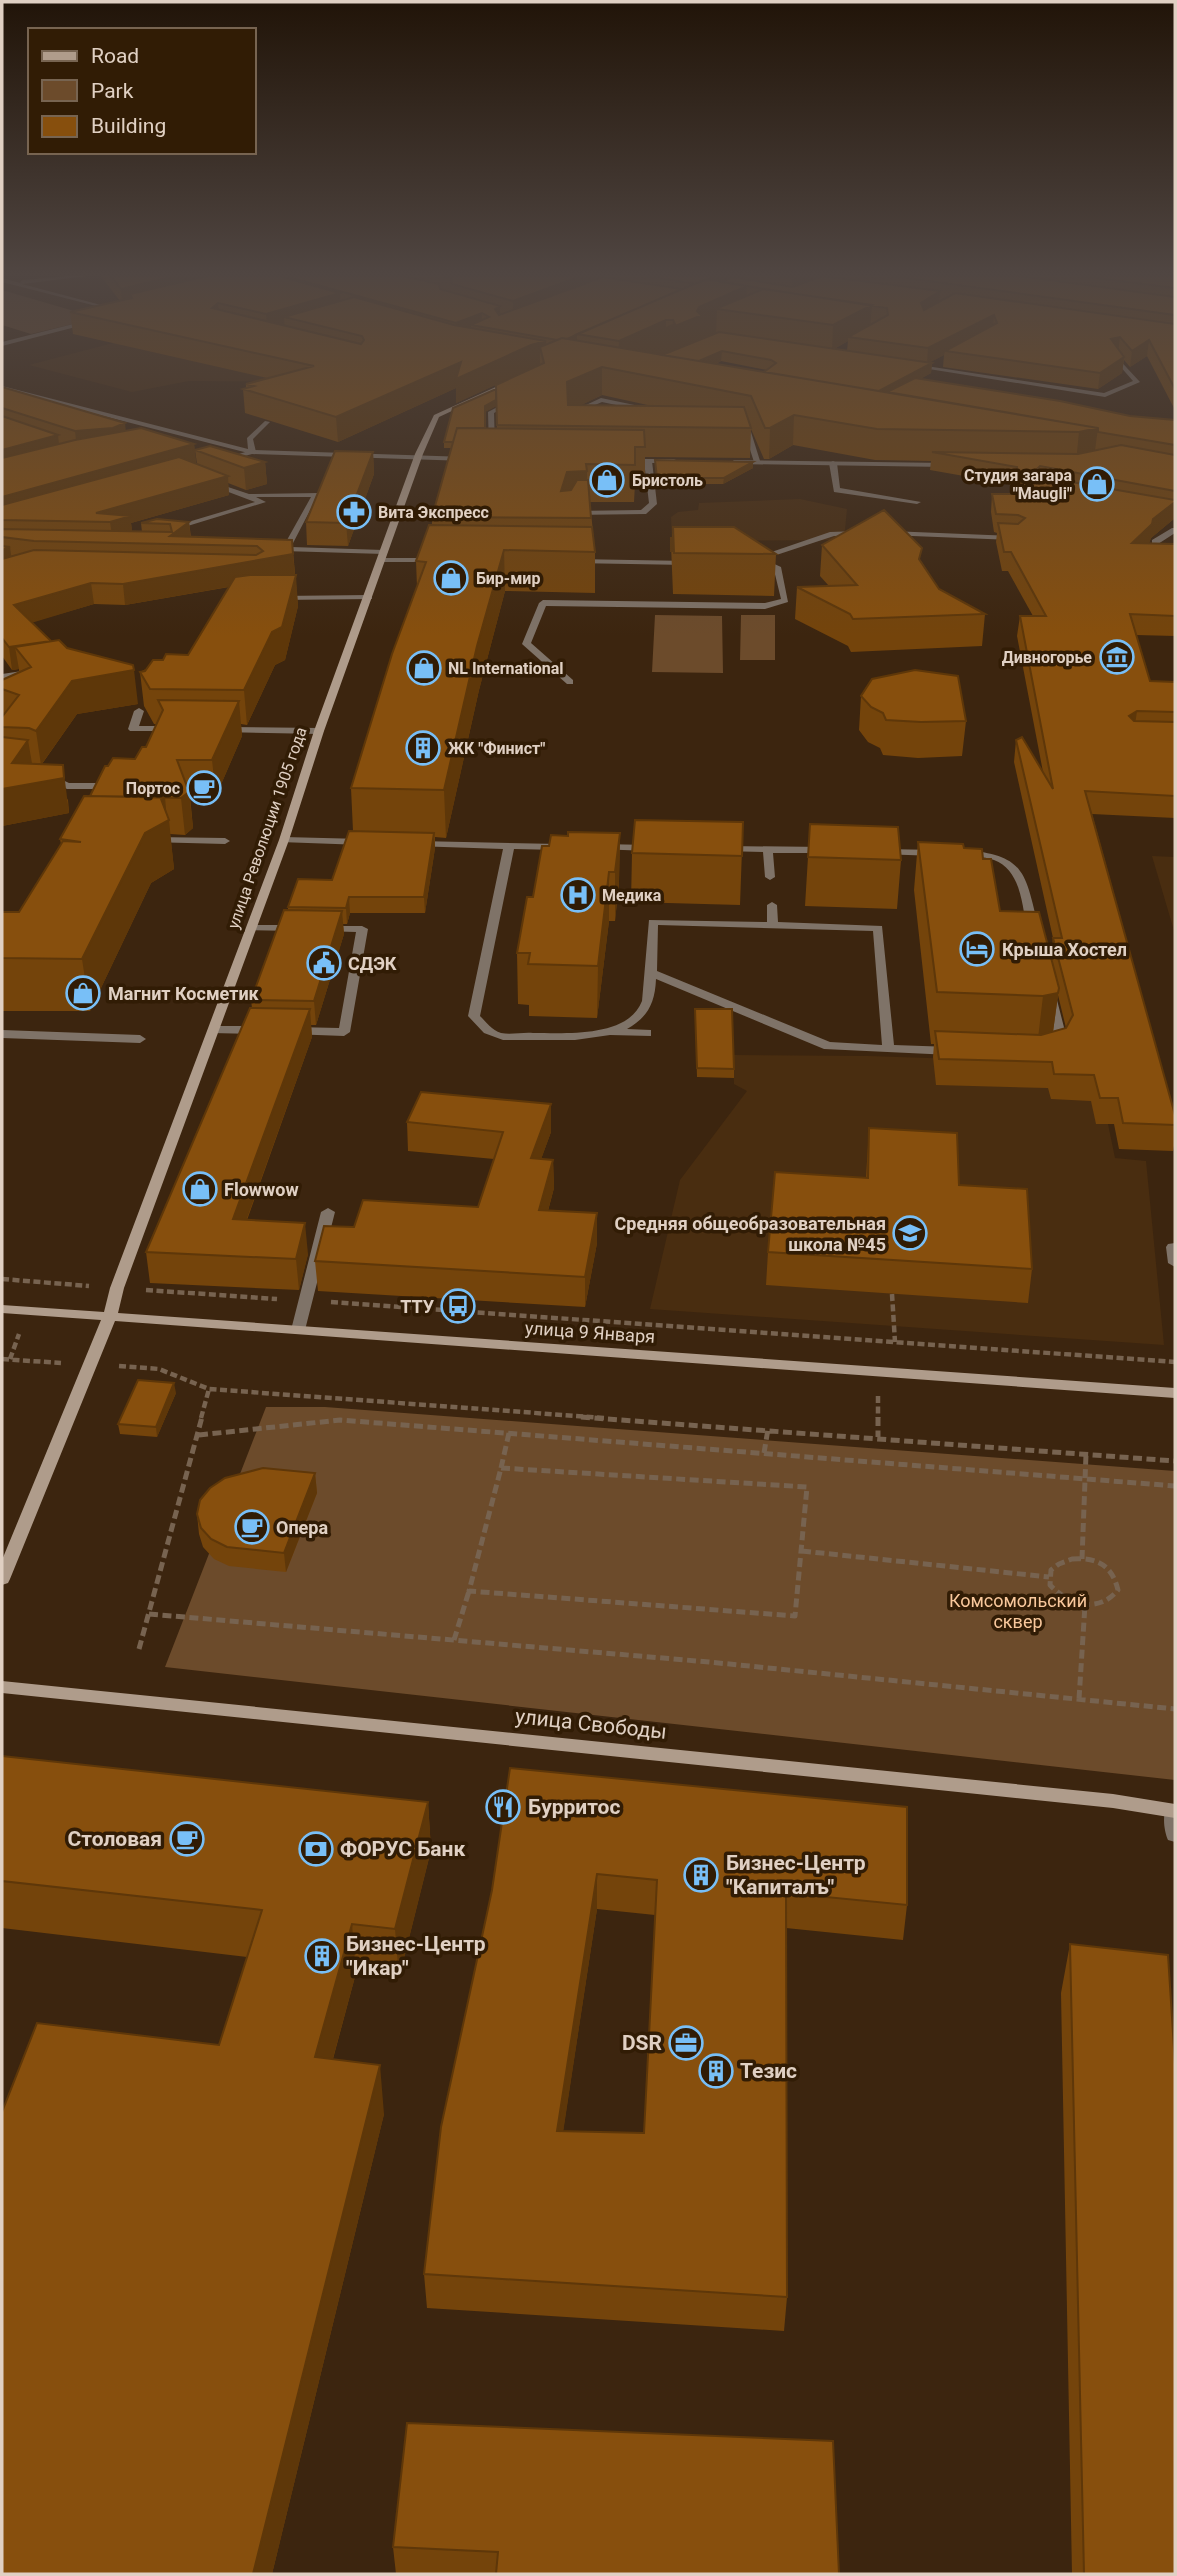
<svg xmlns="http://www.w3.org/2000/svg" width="1177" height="2576" viewBox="0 0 1177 2576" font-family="Roboto,sans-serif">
  <rect width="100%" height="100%" fill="#3c250f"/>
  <path fill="#492d10" d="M201,320l125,62 -137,-1 -57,11 -103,-27z
    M800,499l47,10 -3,31 -172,1 -1,-24 7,-5 20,-2 1,-7z
    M1152,856l23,1v77z
    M733,1055l135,1 213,7 27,61 7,34 31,3 18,184 -514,-36 30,-129 67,-89 -13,-7z"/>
  <path fill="#6c4b2b" d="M2,290l96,28 -67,16 -29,-9z
    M655,615l67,1 1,57 -71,-1z
    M741,615h34v45h-35z
    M266,1407h59l850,64v309l-1010,-113z"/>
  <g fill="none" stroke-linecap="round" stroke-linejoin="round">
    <path stroke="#776350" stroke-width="4.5" stroke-dasharray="7 3.5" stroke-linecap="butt" d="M2,1279l87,7
      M146,1290l131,9
      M892,1294l3,48
      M331,1302l844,60
      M2,1359l59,4
      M10,1359l9,-25
      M119,1366l40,3 50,20 395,29
      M878,1396v22
      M201,1418l8,-29"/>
    <path stroke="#776350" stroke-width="5" stroke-dasharray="9 4.5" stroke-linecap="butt" d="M581,1417l594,44
      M878,1417v20
      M199,1435l141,-15 835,66
      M764,1453l4,-24
      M501,1468l306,19 -12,129 -326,-25z
      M501,1468l8,-35
      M802,1551l247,26
      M1072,1559c25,-2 40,6 46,31 -20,24 -49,15 -68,-5l1,-15 8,-6z
      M1082,1559l4,-105
      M149,1614l560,48 466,47
      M454,1640l15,-49
      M139,1649l63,-232
      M1079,1699l6,-94"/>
    <path fill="#7f7368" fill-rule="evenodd" d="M70,276h17l-65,8 94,25v2l-114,-29v-4l18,5 2,-3z
      M1114,354l26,28 -35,15 -195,-31 3,-2 191,29 29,-12 -22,-25z
      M2,386l246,63 -1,-11 18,-17 5,1 -17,17 3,13 -4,2 -250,-64z
      M601,398l43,9 3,2 -3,2 -42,-9 -26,11 -5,-1z
      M511,400l5,1 -22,12 1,34 -6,1 -1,-36z
      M748,430l3,2 10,32 -7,-2 -9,-28 -9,-2z
      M648,459l4,2 5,43 -11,10 -75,1 -1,-2 4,-2 67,-1 8,-7 -5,-42z
      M833,461l4,2 3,25 81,14 -4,2 -83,-12 -5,-29z
      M210,481l39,13 70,-1 -28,54 93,3 4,2 -4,2 -101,-3 -1,-2 29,-52h-55l10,5 -98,30v-4l87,-26 -45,-17z
      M1172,528h3v5l-17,11h-6v-4z
      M859,531h3v4l-28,1 -73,24 -7,-2 76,-26z
      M890,531l123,5 4,2 -4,2 -126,-5v-4z
      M381,558h55l4,2 -4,2h-58l-1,-2z
      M575,559l113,2 4,2 -4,2 -116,-2v-4z
      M757,562h13l11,5 7,35 -23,7 -219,-3 -15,37 42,37v4h-6l-45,-40 17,-41 4,-3 222,3 16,-4 -7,-29 -6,-4h-14l-1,-2z
      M369,595h3v4l-93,1 -4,-2 4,-2z
      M29,670l4,3 -1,2 -30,5v-6z
      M139,708l5,3 -5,15h18l5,3 -2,2h-30l-2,-2 6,-18z
      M223,727l96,1 5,3 -5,3 -99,-2v-4z
      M50,774l19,9h42l5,3 -5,3h-44l-20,-10 -2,-2z
      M153,837l72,1 5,3 -5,3 -76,-2v-4z
      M284,837l79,2 5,3 -5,3 -83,-3v-4z
      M418,841l141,3 5,3 -5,3 -45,-1 -34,167c6,6 12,14 21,17 10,2 22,-1 32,0 32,0 95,5 109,-32l7,-81 118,2v-17l5,-3 5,3 1,17 104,4 12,119 57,2 6,4 -6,4 -127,-6 -168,-70c-1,24 -8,38 -29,50l24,1v6l-41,-1 -35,5h-72l-19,-7 -16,-17 35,-167 -89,-3 -1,-2zM658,925l215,6 9,114 -52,-3 -173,-71z
      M600,844l50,1 5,3 -5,3 -54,-2 -1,-2z
      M726,846l99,1 5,3 -5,3h-52l2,24 -5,3 -5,-3 -2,-25 -41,-1v-4z
      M883,849l54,1 5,3 -5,3 -58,-2v-4z
      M964,850c63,5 61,24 75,79l-2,2 -4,1 -6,-3c-5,-24 -6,-59 -33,-69 -11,-4 -23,-3 -34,-5l-1,-2z
      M252,925h44l6,3 -6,3 -48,-1v-4z
      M326,926h36l6,3 -18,103 -6,4 -54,-2v-6l4,-1 45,1 17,-96 -34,-1 -2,-2z
      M1051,997l6,3 10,39 -5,12 -4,1 -6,-4 3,-9 -10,-39z
      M215,1026h45l6,4 -6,4 -49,-1 -2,-3z
      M2,1030l138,5 6,4 -6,4 -138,-5z
      M328,1208l7,4 -30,118 -2,3h-10l-2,-3 30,-118z
      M1175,1243v24l-7,-4 -2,-16 2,-3z
      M1173,1804l2,1v37l-7,-2c-4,-9 -6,-25 -1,-34z"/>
    <path fill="#7f7368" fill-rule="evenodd" d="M89,320l2,3 -89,23v-4z
      M252,450l215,7 4,2 -4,2 -215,-7 -29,8 -4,-2z
      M625,459h49l4,2 -4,2h-46z
      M733,460l214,3 4,2 -4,2 -211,-3z"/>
    <path fill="#af9c8b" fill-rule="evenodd" d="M511,380l5,1 -77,36 -16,37 -99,277 -35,109 -165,448 -6,25 1057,75v10l-1060,-77 -105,258 -2,4 -6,2v-25l99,-240 -99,-7v-8l102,7 6,-24 169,-448 35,-109 101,-277 19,-39z
      M2,1681l1111,113 62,10v14l-62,-10 -1111,-115z"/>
  </g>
  <path fill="#74440b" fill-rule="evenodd" d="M101,276h1074v134l-28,-54 -17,11 -6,-7 -2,13 -24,16 -155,-22 1,-12 -14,7 2,1 -1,10 -11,6 210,37 45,4v98l-24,20 -2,5 26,1v92l-39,-1 14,46 25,1v136l-83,-4 83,301v26l-2,10 -54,-2 -5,-25h-18l-5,-23 -40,-2 -3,-11 -112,-3 -3,-28 1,-13h-3l-17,-154 4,-48 46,6 19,11 17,52 51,44 2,-17 -39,-176 2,-22 27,32 -26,-136 3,-20h13l-25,-45h-6l-6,-29 1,-9 -3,-1 -3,-20 1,-18h22l1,-9 -85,-15 1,-9 -56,-1 -82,-15 -24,14h-5l-13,-30 -1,29 -105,-1v27h-10l-1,18h-44l5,50v41l-90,-2 -26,99 -33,148 -11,-1v11l-10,65h-75l-3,11h-4l1,10 -28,91h-5l1,12 -65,183 61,34 -9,36 -149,-7 -4,-31 106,-244 -1,-8 37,-90v-3l44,-27 21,-49 -2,-43 66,-201 -1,-26 16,-36v-8l19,-69h-7v-6l52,-53 36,-21 -76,35v-15l-118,54 -93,-29 -2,-24 3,-1v-4l21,-6 -194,-44 -3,-22 50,-11zM848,341l-1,10 -13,-2zM721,361l46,9 -3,2 -48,-8zM602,395l50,11 -71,-1zM496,406l1,22h-12v-16zM1058,995l8,33 -13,4z
    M2,387l124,44 68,13 2,19h-1l2,1 -2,-14 70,12 2,22 -21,6 -18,-7 1,12 -98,28 1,9h10l-1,-9 48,-1 2,15 101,3 6,66 -13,54 -10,5 -28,60 -6,-1 1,12 -26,60h-26l3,32 -8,7 -15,-1 4,35 -23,14 -61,128h-87l-1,2v-101h17l42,-68 -1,-5 30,-43 18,-30 27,-7 11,-12 11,-23h-3l-10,-18 -4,-34 23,-12 25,-5 41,-68 -104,18 -31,-1 -62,18 19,19 16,7 71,56 -61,10 -35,50 26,36 1,13 -67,13v-146l17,-8v-3l-7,1 -10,-14z
    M373,452l1,22 -26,72 -41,-1 -1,-23z
    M655,460l98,2v6l-30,16h-66z
    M673,527l103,27 -2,42 -101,-2 -2,-49 1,-7z
    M822,545l99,16 18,28 46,25 -3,32 -131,6 -3,-6 -53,-27 2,-32 32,-1 -9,-10z
    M861,696l105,25 -4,35 -44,2 -35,-3 -3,-7 -12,-6 -9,-12z
    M743,822l-3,83 -109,-3 1,-49z
    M810,824l91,36 -4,49 -92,-3z
    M620,833l-1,49 -4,39h-6l-12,97 -68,-2v-11l-11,-1 -1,-51 32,-107 19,-10z
    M695,1009l39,60v9l-37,-1z
    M551,1104v28l-10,27 12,1 1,28 -6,23 49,32 -12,64 -267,-16 -3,-30 39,-34 124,-20 16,-48 -86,-8 -1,-29z
    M869,1128l90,57 73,84 -4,34 -262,-18 2,-33 98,-74z
    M176,1393l-19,44 -37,-3 -2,-10z
    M315,1473l2,20 -31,79 -57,-6 -15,-7 -11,-12 -4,-13 -2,-20z
    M2,1756l426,46 3,48 -32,128 -43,-5 -23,86 51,55 -112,460h-270l217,-529 28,-88 -245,-29z
    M510,1768l397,137 -4,35 -117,-12 1,369 -3,34 -357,-23 -3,-34 68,-384zM597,1909l58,6 -11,218 -81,-2z
    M1070,1944l105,630h-103l-11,-581z
    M407,2423l432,151h-443l-3,-27z"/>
  <path fill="#5e3709" d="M175,276h61l-104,22 -2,-4v8l-8,2 -1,-15z
    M581,276h20v7l-88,33v-15z
    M715,276h31v1l-16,7h-34z
    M797,276h25l-30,16v-14z
    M747,286l-1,24 -29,-1 -1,25 -65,27 -33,6 1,-26 47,-21v10l31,-19 2,-4z
    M940,291l-1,15 -19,12 1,-15z
    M340,293l1,22 -57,2 1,14 -17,5 -2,-22z
    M218,303l2,21 -8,-16z
    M872,305l-2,24 -22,8v4l-16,9 1,-25z
    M500,306v15l-5,-12z
    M482,313v14l-11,-2v8l-15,5v-15z
    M994,315l-1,15 -48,21 -1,4 -17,9 1,-16z
    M577,335v15l-15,-9z
    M1120,337l-2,16 -7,-14z
    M1149,340l-2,16 -17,11 2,-16z
    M546,341l1,23 -7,-17v18l-8,3 -76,35v-15l-118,54 -2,-25 125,-55z
    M722,351l-1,10 -36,17v-11z
    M1124,357l-2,16 -24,16 2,-16z
    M932,363l-1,10 -42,24 -23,1z
    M602,367v28l-35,17v-30z
    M533,381v6l-48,25v-6z
    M794,415l-1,30 -24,14 1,-31z
    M125,423l2,19 -50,7 -2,-18z
    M1098,428l-4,30 -18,4 3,-30z
    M58,435l2,19 -58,15v-19z
    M194,444l2,19 -194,54v-20z
    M373,452l1,22 -26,72 -2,-23z
    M265,462l2,22 -21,6 -2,-22z
    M753,462v6l-30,16 1,-6z
    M1040,466l-2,18 -4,-12z
    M587,471v37l-26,-17 6,-19z
    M228,476l1,19 -98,28 2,13 -20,6 -3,-20 -14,-9z
    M1175,502v16l-24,20 -2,5 -20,19 3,-19 21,-24z
    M189,522l2,20 -21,-6z
    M10,547l3,21 -11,4v-22z
    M504,550l1,41 -26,99 -33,148 -2,-48 33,-144z
    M293,554l2,21 -170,30 -2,-21z
    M296,575l2,31 -13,54 -10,5 -28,60 -3,-35z
    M91,583l3,21 -76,23 -4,-22z
    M51,641l-36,6 4,22 -7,1 -3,-23z
    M134,670l4,34 -61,10 -36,51 -5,-34 36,-50z
    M239,701l3,35 -26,60 -4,-36z
    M1137,711l-3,21 -5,-16z
    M28,740l6,35 29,-10 6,48 -67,13v-37l10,-26z
    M189,792l4,36 -8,7 -4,-37z
    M165,797l2,24 2,-1 5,49 -23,14 -61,128 -8,-52 79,-160z
    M434,833l1,15 -10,65 -1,-16z
    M620,833l-1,49 -4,39v-49z
    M609,872v49l-12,97 1,-52z
    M349,897l1,16 -3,11 -1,-16z
    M342,911l2,23 -28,91 -2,-24z
    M1059,988l-7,51 -15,8 6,-51z
    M310,1009l2,28 -76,212 -3,-30z
    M551,1104v28l-20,55v-29z
    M553,1160l1,28 -14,52 -1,-30z
    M597,1213v30l-12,64v-30z
    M305,1223l3,31 -9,36 -3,-31z
    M174,1383l2,10 -19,44 -1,-10z
    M315,1473l2,20 -31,79 -2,-19z
    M428,1802l3,48 -32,128 -4,-49z
    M597,1874v35l-39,257 -1,-35z
    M352,1924l4,49 -36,133 -5,-49z
    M380,2065l4,49 -112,460h-19z"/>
  <path fill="#874f0d" stroke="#5e3709" stroke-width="2" fill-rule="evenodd" d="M111,276h64l-54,13z
    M207,276h74l5,2 54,15 -74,21 -48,-11 -6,5 149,36 3,-4 -2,-4 -78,-19 70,-20 100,28 92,16 -15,4 -75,34 5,-17 -125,55 -93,-28 11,-3 -8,-2 68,-18 -244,-54 62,-14 -2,-4z
    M288,276h115l36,8 1,5 60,17 -5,3 4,6 104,-38 79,12 -115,50 -5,-1 -5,2 -86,-15 18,-8 -7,-4 -26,10 -164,-45z
    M442,276h139l-68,25 -61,-17 -1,-6z
    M647,276h68l-20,8z
    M779,276h18l-5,2z
    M822,276l118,15 -19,12 3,7 31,-17 220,31v65l-26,-49 -17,11 -12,-14 -9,2 13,18 -24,16 -155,-22 52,-28 -3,-8 -66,33 -80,-11 40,-22 -1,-7 -166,-26 11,-5 61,10z
    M892,276h128l155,21v18z
    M1080,276h12l6,2 4,-2h73v12z
    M706,279l41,7 -48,21 -2,4 4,4 62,-26 109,16 -39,20 -116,-16 -84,34 42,-19 -2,-4h-7l-47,21 -42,-7z
    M719,332l213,31 -53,28 -115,-19 12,-9 -5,-3 -49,-9 -23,10 -37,-6z
    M562,338l536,90 -19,4 -202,-3 -83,-14 -24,13h-5l-14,-32 -149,-29 -35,15 1,23 176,2 7,21 -254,-3 -1,-40 48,-22 -4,-16z
    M915,378l145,23 70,15 45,4v25l-77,-13v-4l-211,-36z
    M2,387l123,36 -12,5 -38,3 -73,-23z
    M496,389v11l-11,6v22h-28l-4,14h-9l9,-34z
    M2,416l56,19 -56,15z
    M141,428l53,16 -192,53v-39l73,-18z
    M457,428l187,2 1,17h-10v18l-49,-1 1,7 -20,1 -6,19 10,-1 6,-10h11l3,38 -159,-1z
    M1121,445l54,10v36l-135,-25 -6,6 3,4 138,24v2l-22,17 -1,5 -20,19 43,1v72l-45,-2 20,67 25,1v30l-38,-1 -8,5 5,5 41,1v74l-90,-5 90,324v10l-52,-2 -5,-25h-18l-6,-23 -40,-1 -2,-12 -113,-3 -4,-28 106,4 25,-7 7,-13 -20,-77h9l-46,-198 6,-3 31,52 -33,-173h26l-35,-64h-7l-6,-29 20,1 7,-6 -7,-3 -22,-1 -4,-20h22l3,-27 -85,-15 146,2z
    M210,446l55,16 -21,6 -49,-18z
    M335,451l38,1 -27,71 -40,-1z
    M179,457l49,19 -132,37 35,3 -21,6 -108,-2v-15z
    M655,460l98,2 -29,16h-67z
    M884,510l38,38 -3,11 20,30 46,25 -132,5 -3,-5 -53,-27 60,-2 -35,-40z
    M157,519l32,3 -19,14 122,4 1,14 -170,30 -32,-1 -77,22 37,36 -42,6 -7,-9v-79l32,-9 222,5 7,-4 -6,-5 -223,-5 -32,-4v-8l170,3 -2,-8 -29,-1z
    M429,525l163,2 3,25 -91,-2 -27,96 -33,144 -93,-2 41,-134 34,-92 -10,-1z
    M673,527h61l42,27 -102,-1z
    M671,538h1v13h-1z
    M2,546l8,1 -8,3z
    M250,575h46l-14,52 -10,5 -28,58 -94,-1 -10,-17 5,-1 8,-11h10l3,-6 22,1 47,-78z
    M59,640l8,8 66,17 1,5 -62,11 -36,50 -7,-3 -27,-1v-10l17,-22 -17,-6v-9l29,-13 -16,-20z
    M915,670l43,6 8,45 -45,1 -35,-2 -3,-7 -12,-6 -10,-11 11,-17z
    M158,700l81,1 -27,59h-35l12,32 -8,6 -91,-2 15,-30h3l5,-8 22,1 7,-12h4l17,-37z
    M2,737l26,3 -16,23 51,2 1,13 -62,11z
    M84,796l81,1 -4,2 8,21 -24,13 -63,126 -80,-1v-46h17l44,-71 18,1 -21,-3z
    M635,820l108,2 -1,34 -110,-3z
    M810,824l88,3 3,33 -93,-3z
    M349,831l85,2 -10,64h-75l-3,11 -58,-1 10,-28 34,1z
    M568,832l52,1 -5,39h-6l-11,94 -70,-2 2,-11h-13l10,-56h6l9,-51h7l2,-11 17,1z
    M918,842l45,2 1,4 18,1 1,10h8l9,52 39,1 20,76 -1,5 -15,3 -106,-4z
    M284,910l58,1 -28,90 -63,-1z
    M250,1008l60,1 -77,210 72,4 -9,36 -150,-7z
    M695,1009h37l2,60 -37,-1z
    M421,1092l130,12 -20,54 22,2 -14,50 58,3 -12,64 -270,-16 9,-35 30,1 9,-27 115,7 25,-75 -96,-10z
    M869,1128l88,5 2,52 68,4 5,80 -264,-17 7,-80 93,6z
    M138,1380l36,3 -18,44 -38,-3z
    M263,1468l52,5 -31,80 -57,-6 -16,-8 -10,-11 -4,-14 3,-14 10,-12 15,-10z
    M2,1756l426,46 -33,127 -43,-5 -37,133 65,8 -127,509h-251v-462l35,-89 182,22 43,-135 -260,-29z
    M510,1768l397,39v98l-121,-12 1,404 -363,-23 17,-147 51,-237zM597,1874l60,6 -13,253 -87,-2z
    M1070,1944l98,11 7,109v510h-91z
    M407,2423l426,18 6,133h-343l2,-22 -105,-5z"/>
  <linearGradient id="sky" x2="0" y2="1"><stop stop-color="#211408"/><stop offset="0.43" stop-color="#504642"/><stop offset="1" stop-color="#504642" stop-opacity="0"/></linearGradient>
  <rect width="1177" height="636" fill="url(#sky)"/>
  <defs>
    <symbol id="shop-ring" viewBox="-11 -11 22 22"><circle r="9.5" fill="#311c05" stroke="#78bff7" stroke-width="1.5"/><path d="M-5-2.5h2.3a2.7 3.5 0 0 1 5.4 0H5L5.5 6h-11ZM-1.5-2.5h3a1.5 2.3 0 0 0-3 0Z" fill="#78bff7"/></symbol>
    <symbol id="pharmacy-ring" viewBox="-11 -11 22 22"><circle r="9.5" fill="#311c05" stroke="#78bff7" stroke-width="1.5"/><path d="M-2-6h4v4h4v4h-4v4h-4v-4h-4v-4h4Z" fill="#78bff7"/></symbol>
    <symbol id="museum-ring" viewBox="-11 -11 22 22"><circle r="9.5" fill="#311c05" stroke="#78bff7" stroke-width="1.5"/><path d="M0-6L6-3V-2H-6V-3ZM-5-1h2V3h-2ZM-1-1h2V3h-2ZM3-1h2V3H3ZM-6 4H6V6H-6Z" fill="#78bff7"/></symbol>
    <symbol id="building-ring" viewBox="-11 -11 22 22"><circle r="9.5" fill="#311c05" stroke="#78bff7" stroke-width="1.5"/><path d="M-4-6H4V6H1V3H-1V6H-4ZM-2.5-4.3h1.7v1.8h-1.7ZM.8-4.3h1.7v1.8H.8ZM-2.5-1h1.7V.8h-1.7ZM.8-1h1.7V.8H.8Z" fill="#78bff7"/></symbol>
    <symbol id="cafe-ring" viewBox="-11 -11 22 22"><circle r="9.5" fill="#311c05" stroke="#78bff7" stroke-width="1.5"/><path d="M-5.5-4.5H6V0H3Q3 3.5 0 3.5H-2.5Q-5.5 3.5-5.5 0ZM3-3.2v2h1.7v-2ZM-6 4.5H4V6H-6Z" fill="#78bff7"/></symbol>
    <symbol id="hospital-ring" viewBox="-11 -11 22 22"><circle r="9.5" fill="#311c05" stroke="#78bff7" stroke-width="1.5"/><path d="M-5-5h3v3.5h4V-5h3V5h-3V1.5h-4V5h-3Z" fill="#78bff7"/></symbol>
    <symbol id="hotel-ring" viewBox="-11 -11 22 22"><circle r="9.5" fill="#311c05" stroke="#78bff7" stroke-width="1.5"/><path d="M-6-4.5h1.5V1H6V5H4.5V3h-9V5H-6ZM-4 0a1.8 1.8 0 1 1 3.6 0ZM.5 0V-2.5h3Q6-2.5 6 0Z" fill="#78bff7"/></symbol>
    <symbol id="civic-ring" viewBox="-11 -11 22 22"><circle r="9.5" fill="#311c05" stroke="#78bff7" stroke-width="1.5"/><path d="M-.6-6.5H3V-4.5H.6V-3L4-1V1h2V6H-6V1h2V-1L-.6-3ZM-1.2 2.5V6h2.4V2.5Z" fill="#78bff7"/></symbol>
    <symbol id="school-ring" viewBox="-11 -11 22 22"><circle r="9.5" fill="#311c05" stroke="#78bff7" stroke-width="1.5"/><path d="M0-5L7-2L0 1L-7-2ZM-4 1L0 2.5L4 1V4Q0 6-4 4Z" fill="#78bff7"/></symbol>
    <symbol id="bus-ring" viewBox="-11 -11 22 22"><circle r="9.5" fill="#311c05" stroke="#78bff7" stroke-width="1.5"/><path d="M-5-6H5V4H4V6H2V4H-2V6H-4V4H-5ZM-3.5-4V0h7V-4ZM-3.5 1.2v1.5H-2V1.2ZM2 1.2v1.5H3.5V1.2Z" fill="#78bff7"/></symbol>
    <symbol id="restaurant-ring" viewBox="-11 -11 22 22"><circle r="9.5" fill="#311c05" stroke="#78bff7" stroke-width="1.5"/><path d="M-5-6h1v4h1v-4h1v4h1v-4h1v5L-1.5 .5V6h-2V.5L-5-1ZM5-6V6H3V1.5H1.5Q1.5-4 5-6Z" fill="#78bff7"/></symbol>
    <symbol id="bank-ring" viewBox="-11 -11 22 22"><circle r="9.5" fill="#311c05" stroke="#78bff7" stroke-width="1.5"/><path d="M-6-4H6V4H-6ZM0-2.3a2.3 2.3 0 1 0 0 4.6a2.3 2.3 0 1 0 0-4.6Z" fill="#78bff7"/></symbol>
    <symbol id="office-ring" viewBox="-11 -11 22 22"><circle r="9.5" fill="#311c05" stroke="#78bff7" stroke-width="1.5"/><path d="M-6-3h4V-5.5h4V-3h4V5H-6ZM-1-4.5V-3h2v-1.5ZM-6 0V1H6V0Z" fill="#78bff7"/></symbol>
  </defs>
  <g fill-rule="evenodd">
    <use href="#shop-ring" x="588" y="461" width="38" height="38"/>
    <use href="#shop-ring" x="1078" y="465" width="38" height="38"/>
    <use href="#pharmacy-ring" x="335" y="493" width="38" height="38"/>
    <use href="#shop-ring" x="432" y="559" width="38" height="38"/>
    <use href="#museum-ring" x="1098" y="638" width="38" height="38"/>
    <use href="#shop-ring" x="405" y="649" width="38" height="38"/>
    <use href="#building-ring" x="404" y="729" width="38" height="38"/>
    <use href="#cafe-ring" x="185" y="769" width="38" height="38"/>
    <use href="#hospital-ring" x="559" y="876" width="38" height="38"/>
    <use href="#hotel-ring" x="958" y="930" width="38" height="38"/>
    <use href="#civic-ring" x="305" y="944" width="38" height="38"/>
    <use href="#shop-ring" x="64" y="974" width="38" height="38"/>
    <use href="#shop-ring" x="181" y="1170" width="38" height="38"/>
    <use href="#school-ring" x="891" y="1214" width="38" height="38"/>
    <use href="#bus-ring" x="439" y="1287" width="38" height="38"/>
    <use href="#cafe-ring" x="233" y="1508" width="38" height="38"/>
    <use href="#restaurant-ring" x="484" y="1788" width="38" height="38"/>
    <use href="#cafe-ring" x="168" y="1820" width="38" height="38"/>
    <use href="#bank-ring" x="297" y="1830" width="38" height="38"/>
    <use href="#building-ring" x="682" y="1856" width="38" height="38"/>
    <use href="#building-ring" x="303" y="1937" width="38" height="38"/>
    <use href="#office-ring" x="667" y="2024" width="38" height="38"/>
    <use href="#building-ring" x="697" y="2052" width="38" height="38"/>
  </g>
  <g text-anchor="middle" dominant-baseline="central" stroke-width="7" stroke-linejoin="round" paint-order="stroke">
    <g font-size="16" font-weight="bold" fill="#e0d0c3" stroke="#311c05" text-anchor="start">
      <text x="1072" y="475" text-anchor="end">Студия загара<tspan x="1072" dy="18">"Maugli"</tspan></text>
      <text x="632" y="480">Бристоль</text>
      <text x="378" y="512">Вита Экспресс</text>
      <text x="476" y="578">Бир-мир</text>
      <text x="1092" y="657" text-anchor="end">Дивногорье</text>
      <text x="448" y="668">NL International</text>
      <text x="448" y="748">ЖК "Финист"</text>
      <text x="180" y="788" text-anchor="end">Портос</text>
      <text x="602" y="895">Медика</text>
    </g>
    <g font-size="16" fill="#e0d0c3" stroke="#311c05">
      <text transform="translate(267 828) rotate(-71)">улица Революции 1905 года</text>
    </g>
    <g font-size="18" font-weight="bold" fill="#e0d0c3" stroke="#311c05" text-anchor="start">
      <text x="1002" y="949">Крыша Хостел</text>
      <text x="348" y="963">СДЭК</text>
      <text x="108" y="993">Магнит Косметик</text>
      <text x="224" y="1189">Flowwow</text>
      <text x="886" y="1223" text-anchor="end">Средняя общеобразовательная<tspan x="886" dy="21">школа №45</tspan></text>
      <text x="434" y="1306" text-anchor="end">ТТУ</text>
      <text x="276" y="1527">Опера</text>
    </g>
    <g font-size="18" fill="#e0d0c3" stroke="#311c05">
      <text transform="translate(590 1332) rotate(4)">улица 9 Января</text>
    </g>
    <g font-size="18" fill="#f9c89c" stroke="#311c05">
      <text x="1018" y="1600">Комсомольский<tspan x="1018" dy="21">сквер</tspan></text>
    </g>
    <g font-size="21" fill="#e0d0c3" stroke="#311c05">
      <text transform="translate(591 1724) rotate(6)">улица Свободы</text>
    </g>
    <g font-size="21" font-weight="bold" fill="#e0d0c3" stroke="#311c05" text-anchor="start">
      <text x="528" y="1807">Бурритос</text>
      <text x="162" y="1839" text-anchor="end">Столовая</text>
      <text x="340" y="1849">ФОРУС Банк</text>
      <text x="726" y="1863">Бизнес-Центр<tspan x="726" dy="24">"Капиталъ"</tspan></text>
      <text x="346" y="1944">Бизнес-Центр<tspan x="346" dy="24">"Икар"</tspan></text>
      <text x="662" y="2043" text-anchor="end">DSR</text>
      <text x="740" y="2071">Тезис</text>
    </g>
  </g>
  <rect width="1177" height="2576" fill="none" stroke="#e0d0c3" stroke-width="7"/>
  <rect x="28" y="28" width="228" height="126" fill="#311c05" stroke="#776451" stroke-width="2"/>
  <rect x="42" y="51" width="35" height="10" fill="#af9c8b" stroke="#776451" stroke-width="2"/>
  <text x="91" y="63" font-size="21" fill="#e0d0c3">Road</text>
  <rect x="42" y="80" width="35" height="21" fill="#6c4b2b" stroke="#776451" stroke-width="2"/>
  <text x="91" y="98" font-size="21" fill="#e0d0c3">Park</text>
  <rect x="42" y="116" width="35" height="21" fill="#874f0d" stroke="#776451" stroke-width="2"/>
  <text x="91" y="133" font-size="21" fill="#e0d0c3">Building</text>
</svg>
